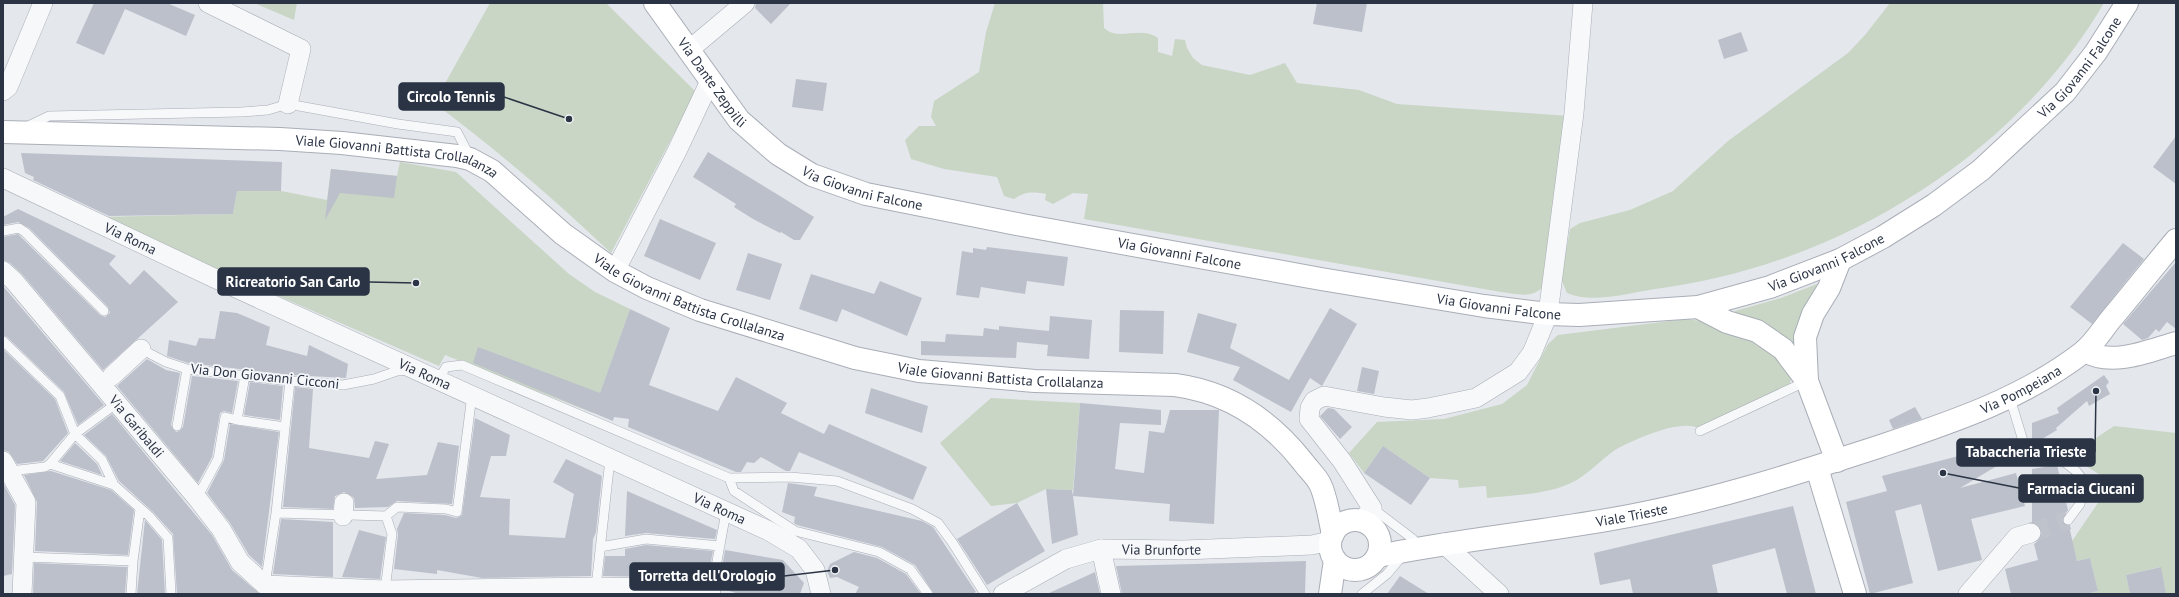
<svg xmlns="http://www.w3.org/2000/svg" width="2179" height="597" viewBox="0 0 2179 597" font-family="'PT Sans',sans-serif">
  <rect width="100%" height="100%" fill="#e4e7ec"/>
  <path fill="#c9d6c5" d="M254,3h43l-3,17z
    M490,3h116l90,89 -85,161c-56,-53 -115,-104 -177,-150z
    M995,3h108l1,25c16,14 35,-3 54,10v14l14,4 3,-17 10,1 2,8 6,10 9,7 48,10 35,-12 12,20 62,7 38,14 172,12 -25,170c-12,13 -26,8 -43,6l-417,-73 4,-25 -15,-1 -20,11 -8,-4 1,-6c-13,-2 -20,-3 -32,5l-10,-3 -7,-19 -53,-8 -33,-10 -6,-19 14,-14h17l-5,-9 3,-16 45,-29 7,-40z
    M1890,3h214c-91,156 -271,264 -449,286 -27,4 -62,15 -88,4l-6,-14 9,-50 10,-6 50,-13 43,-19 55,-50 120,-88 17,-18z
    M400,162l56,10 113,102 26,18 35,17 -37,104 -148,-58 -6,11 -341,-149 135,-3 4,-23h44l46,9 4,-31 66,7z
    M1817,284h3l-23,65 -63,-36 1,-2 46,-13z
    M1686,319l28,4 46,15 32,32 -2,15 -92,43c-19,-9 -65,12 -83,22 -15,10 -28,26 -44,33 -26,12 -57,12 -84,15l-1,-12 -27,2 -1,-8 -28,-2 -47,-32 -19,27 -15,-20 28,-31 67,-3 58,-15 25,-19 21,-41 10,-9z
    M991,398l89,5 -7,87 -27,-1 -29,14 -26,3 -51,-63z
    M2114,426l62,7v161h-10l-6,-27 -34,8 4,19h-44l12,-3 -8,-33 -13,3 -5,-20 28,-41 -1,-18 10,-2 -40,-24z"/>
  <path fill="#bbc0ca" d="M94,3h73l28,12 -9,21 -61,-27 -21,46 -28,-12z
    M756,3h35l-20,21 -16,-16z
    M1317,3h50l-5,29 -49,-8z
    M1741,32l7,19 -24,8 -6,-19z
    M796,79l31,4 -4,28 -31,-4z
    M2176,136v48l-23,-17z
    M708,152l106,65 -14,23h-6l-13,-8 -1,1 -27,-14 -19,-12 2,-3 -43,-27z
    M21,153l261,9 -1,29h-44l-4,23 -124,2 -76,-36 1,-3 -9,-4z
    M331,169l66,7 -3,22 -54,-5 -15,27z
    M18,209l98,47 -7,8 21,21 14,-15 34,32 -75,68 -81,-96 -12,-11 -7,-3v-23l15,-3 82,81 5,2 5,-4 -2,-6 -79,-79 -11,-6 -15,3v-8z
    M660,219l56,24 -16,37 -56,-24z
    M2123,243l21,16 -52,65 -22,-17z
    M987,247l81,10 -4,29 -37,-5 -2,13 -44,-7 -2,11 -23,-3 6,-44 11,2v-5l13,2z
    M748,253l34,11 -12,36 -34,-10z
    M2176,262v67l-9,-7 -8,10 -3,-3 -8,9 -6,2 -19,-16z
    M811,274l63,20 6,-13 42,17 -15,38 -65,-27 -5,13 -38,-13z
    M3,286l101,119 -26,20 -14,-33 -57,-55 -4,-2z
    M1330,308l27,16 -35,62 -12,-8 -19,34 -58,-32 7,-13 -53,-15 11,-39 39,11 -7,24 59,32z
    M630,309l40,19 -21,57 69,26 18,-34 51,26 -6,10 43,21 5,-10 98,43 -14,33 -114,-48 -9,19h-4l-25,-14 -7,6 -7,-1 -6,10h-5l-108,-45 1,-8 -15,-2 -1,4 -140,-58 5,-16 122,46z
    M1120,310l44,1 -1,43 -44,-2z
    M220,311l17,2 33,14 -4,18 41,11 2,-11 39,19 -2,14 -55,-3 -103,-12 -21,-7 2,-16 27,6 3,-8 16,1z
    M1050,316l42,4 -3,39 -42,-3 1,-11 -31,-3 -1,16 -95,-3v-14l24,1 1,-8 37,2 1,-8 15,2v-4l50,5z
    M3,349l52,50 13,34 -25,28 -26,3 -8,-12 -6,-2z
    M147,359l19,11 14,3 -9,52 5,7 3,-1 4,-4 9,-51 46,5 -6,32 -8,-2 -4,2 -8,44 -14,26 -81,-97z
    M1362,367l17,4 -5,23 -17,-3z
    M2104,375l5,7 -3,4 4,8 -21,12 -2,-5 -31,27 1,2 -25,15v-22l27,-10 -2,-5z
    M250,382l33,4 -3,34 -36,-5z
    M295,387l18,2 -4,59 60,10 6,-17 14,3 -13,35 51,-4 11,-33 21,4 -7,58 -55,-3 -9,6 -33,1 -1,-10 -10,-6 -9,4 -2,13 -50,-2z
    M871,388l57,18 -6,27 -57,-20z
    M1080,403l81,7v15l-41,-2 -5,46 29,4 5,-42 15,2 6,-23h49l-5,114 -45,-3 1,-17 -97,-8 5,39 -26,9 -6,-55 26,1 1,6z
    M1915,407l7,12 -29,10 -4,-9z
    M1328,408l6,1 18,18 -12,12 -20,-23z
    M112,414l100,121 20,35 28,24h-83l-4,-60 -20,-22 -34,-31 -13,-25 -22,-21z
    M475,418l35,17 -4,21h-15l-11,41 30,2 -1,36 56,3 9,-44 -21,-12 13,-23 36,17 -6,56 -3,7 -2,37 -109,2 -45,-8v4l-43,-5 4,-34 -1,-6 7,-16 41,2 11,3 6,-3z
    M230,424l49,8 -17,135 -13,-12 -19,-32 -23,-30 17,-33z
    M75,443l22,21 5,11 -42,-14z
    M2008,443l4,14 -52,31 56,-15 9,33 -54,13 11,41 -44,11 -17,-67 -26,7 18,72 -43,11 -24,-92 41,-11 -5,-15z
    M1383,446l47,32 -19,27 -47,-32z
    M2057,465l11,45 -5,7 -1,5 7,4 8,35 13,-3 8,33 -12,3h-75l-6,-25 33,-9 -4,-16 5,-4 3,-10 -4,-5 -9,-3h3v-53z
    M51,471l60,19 23,20 -6,45 -93,-4 2,-49 -13,-27z
    M3,483l12,22 -3,69 -9,2z
    M788,483l29,4 -3,9 108,25 11,6 43,65 -4,2h-38l-19,-29 -33,-18 -85,-22 -3,-2 1,-6 -13,-5z
    M627,491l90,39 -2,9 -69,-6 -21,3z
    M1017,503l28,48 -58,34 -30,-46z
    M1793,506l23,88h-29l-12,-46 -63,17 6,29h-85l-3,-15 -30,6 -6,-32z
    M281,519l52,3v55l-60,-3z
    M145,520l17,20 3,54h-28z
    M359,530l27,7 -6,42 -38,-2z
    M646,545l67,6 -6,31 -44,-5 -60,-1 2,-20h20v-7z
    M725,550l58,10 21,23 -4,11h-61l-19,-6 -1,-2z
    M854,552l23,6 29,16 15,20h-66l4,-7 -22,-10 -7,1 -3,-7 3,-7z
    M1306,561l-1,33h-183l-6,-28z
    M34,563l93,4 -2,27h-92z
    M2161,567l5,27h-36l-4,-19z
    M1095,572l5,22h-53z
    M1400,576l29,18h-42z"/>
  <g fill="none" stroke-linecap="round" stroke-linejoin="round">
    <path stroke="#bfc3cb" stroke-width="19" stroke-dasharray="19 10" stroke-linecap="butt" d="M2031,533l37,-13"/>
    <defs>
      <path id="lane" d="M26,127l23,-11 192,-4 27,-2 20,-6 110,20 59,8 13,25
        M3,231l16,-3 6,4 79,79
        M3,341l57,55 15,38 -25,30 -5,3 -35,4
        M141,349l25,13 21,7 103,12 53,4 31,-6 23,-8 11,-1
        M439,379l7,-12 16,-2 267,113 61,-1 47,4 75,28 26,14 14,19 33,52
        M2010,398l17,56c11,7 19,8 32,4l17,13 9,11 -5,22 -12,16
        M117,403l-42,31 27,26 12,25 35,31 19,22 3,56
        M237,420l48,7
        M177,426l10,-57
        M1700,431l107,-50
        M50,464l64,21
        M729,478l5,13 61,40 84,21 31,17 18,25
        M197,498l21,-39 7,-42 12,3 8,-44
        M1372,508l41,31
        M276,513l110,3 6,18 -7,56
        M386,516l11,-9 49,2 11,3 15,-117
        M600,547l46,-8 74,7
        M24,557l109,4
        M265,585l11,-72 14,-132
        M596,587l14,-128
        M131,594l2,-33 7,-52
        M711,594l15,-82
        M1362,594l25,-20 16,-19"/>
      <g id="street">
        <path d="M208,3l93,46 -13,55"/>
        <path d="M689,50l56,-47"/>
        <path d="M3,91l5,-4 35,-84"/>
        <path id="s1" d="M3,178l211,100 555,253 30,18 16,21 6,24"/>
        <path id="s2" d="M3,271l11,10 183,217 24,31 19,33 25,23 120,5 211,-3 67,1 48,6"/>
        <path d="M615,271l62,-120 33,-70"/>
        <path d="M112,376l29,-27"/>
        <path d="M3,461l23,41 -4,92"/>
        <path d="M343,516l1,-13"/>
        <path d="M1362,521l10,-13 -30,-47 -33,-42 1,-11 4,-7 10,-5 60,11 28,3 16,-2 48,-10 42,-26 14,-19 16,-39 26,-201 9,-110"/>
        <path d="M1443,543l56,51"/>
        <path d="M1101,549l10,45"/>
        <path id="s3" d="M1003,594l63,-35 35,-10 83,1 128,-5 18,-4"/>
        <path d="M1968,594l49,-57 14,-4"/>
      </g>
      <g id="secondary">
        <path id="s4" d="M655,3l84,117 39,34 34,21 54,19 156,31 299,54 163,27 64,8 31,1 119,-8 72,-20 70,-27 43,-23 51,-32 47,-35 84,-78 31,-40 31,-49"/>
        <path id="s5" d="M3,132l277,7 62,4 115,13 13,3 22,12 71,63 52,37 32,17 53,22 155,48 64,13 116,10 140,4c53,7 95,35 128,77 5,7 13,14 17,22 7,14 9,34 13,50"/>
        <path d="M1698,307l29,15 30,9 26,18 24,32 30,80"/>
        <path d="M2085,351c27,16 63,0 91,-8"/>
        <path d="M1807,381l-2,-44 8,-23 16,-26 11,-28"/>
        <path d="M1817,468l38,126"/>
        <circle cx="1355" cy="545" r="25"/>
        <path id="s6" d="M1378,556c83,-17 167,-24 251,-40 86,-16 169,-43 252,-70 71,-24 141,-47 201,-93 11,-8 20,-23 29,-34 22,-26 43,-53 65,-79"/>
        <path d="M1330,594l5,-34"/>
      </g>
    </defs>
    <use href="#lane" stroke="#a9aeb7" stroke-width="10"/>
    <use href="#street" stroke="#a9aeb7" stroke-width="20"/>
    <use href="#secondary" stroke="#a9aeb7" stroke-width="24"/>
    <use href="#lane" stroke="#f7f8fa" stroke-width="9"/>
    <use href="#street" stroke="#f7f8fa" stroke-width="19"/>
    <use href="#secondary" stroke="#fff" stroke-width="22"/>
  </g>
  <g text-anchor="middle" dominant-baseline="central" stroke-width="3.5" stroke-linejoin="round" paint-order="stroke">
    <g font-size="14" fill="#2b3445" stroke="#f4f6f9">
      <text stroke="none"><textPath href="#s4" startOffset="1596">Via Giovanni Falcone</textPath></text>
      <text stroke="none"><textPath href="#s4" startOffset="98">Via Dante Zeppilli</textPath></text>
      <text stroke="none"><textPath href="#s5" startOffset="396">Viale Giovanni Battista Crollalanza</textPath></text>
      <text stroke="none"><textPath href="#s4" startOffset="288">Via Giovanni Falcone</textPath></text>
      <text stroke="none"><textPath href="#s1" startOffset="141">Via Roma</textPath></text>
      <text stroke="none"><textPath href="#s4" startOffset="612">Via Giovanni Falcone</textPath></text>
      <text stroke="none"><textPath href="#s4" startOffset="1272">Via Giovanni Falcone</textPath></text>
      <text stroke="none"><textPath href="#s5" startOffset="731">Viale Giovanni Battista Crollalanza</textPath></text>
      <text stroke="none"><textPath href="#s4" startOffset="936">Via Giovanni Falcone</textPath></text>
      <text stroke="none"><textPath href="#s1" startOffset="465">Via Roma</textPath></text>
      <text stroke="none"><textPath href="#s5" startOffset="1055">Viale Giovanni Battista Crollalanza</textPath></text>
      <text transform="translate(265 376) rotate(6)">Via Don Giovanni Cicconi</text>
      <text stroke="none"><textPath href="#s6" startOffset="667">Via Pompeiana</textPath></text>
      <text stroke="none"><textPath href="#s2" startOffset="205">Via Garibaldi</textPath></text>
      <text stroke="none"><textPath href="#s1" startOffset="789">Via Roma</textPath></text>
      <text stroke="none"><textPath href="#s6" startOffset="257">Viale Trieste</textPath></text>
      <text stroke="none"><textPath href="#s3" startOffset="169">Via Brunforte</textPath></text>
    </g>
  </g>
  <path fill="none" stroke="#2b3445" stroke-width="1.5" d="M569 119L504 97M416 283L369 282M2096 391L2095 452M1943 473L2019 488M835 570L784 576"/>
  <g fill="#2b3445" stroke="#f4f6f9" stroke-width="1.5">
    <circle cx="569" cy="119" r="4"/>
    <circle cx="416" cy="283" r="4"/>
    <circle cx="2096" cy="391" r="4"/>
    <circle cx="1943" cy="473" r="4"/>
    <circle cx="835" cy="570" r="4"/>
  </g>
  <g fill="#2b3445" stroke="#2b3445" stroke-width="1.5">
    <rect x="399" y="83" width="105" height="27" rx="4"/>
    <rect x="218" y="268" width="151" height="27" rx="4"/>
    <rect x="1957" y="439" width="138" height="27" rx="4"/>
    <rect x="2019" y="475" width="124" height="27" rx="4"/>
    <rect x="630" y="563" width="154" height="27" rx="4"/>
  </g>
  <g font-size="15" text-anchor="middle" font-weight="bold" fill="#fff">
    <text x="451" y="102">Circolo Tennis</text>
    <text x="293" y="287">Ricreatorio San Carlo</text>
    <text x="2026" y="457">Tabaccheria Trieste</text>
    <text x="2081" y="494">Farmacia Ciucani</text>
    <text x="707" y="581">Torretta dell'Orologio</text>
  </g>
  <rect width="2179" height="597" fill="none" stroke="#2b3445" stroke-width="8"/>
</svg>
